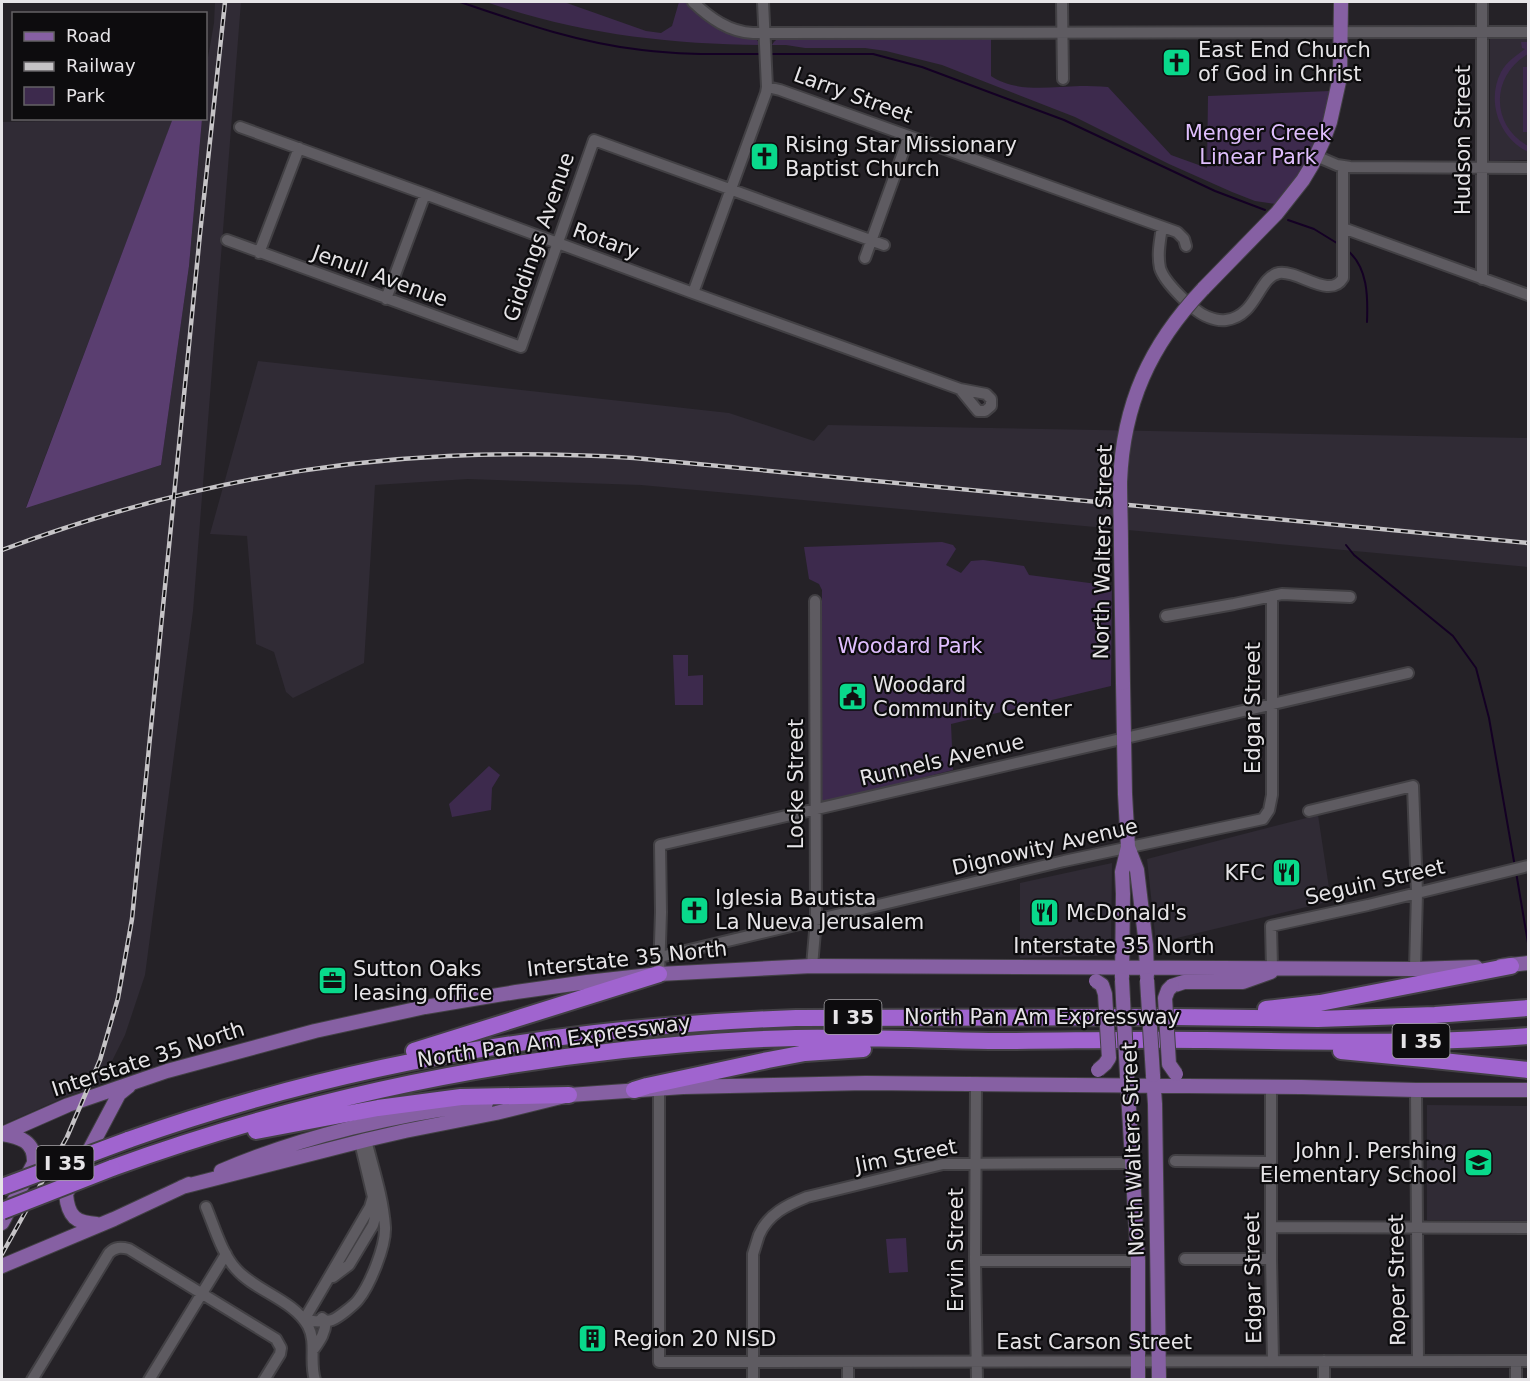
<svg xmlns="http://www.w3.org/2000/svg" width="1530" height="1381" viewBox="0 0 1530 1381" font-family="'DejaVu Sans',sans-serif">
  <rect width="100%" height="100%" fill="#252227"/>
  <path fill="#302b35" d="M215,2h26l-48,609 -48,364 -20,60 -25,50 -37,13 -61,27v-1003l171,-3 -147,388 135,-42 28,-199 13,-147 4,-1 1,-55 7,-40z
    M1490,38h38v122l-38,1z
    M258,361l471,52 85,28 14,-16 700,13v129l-887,-82 -173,-6 -93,6 -11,178 -71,35 -7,-6 -12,-40 -18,-8 -9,-108 -37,-2z
    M1318,815l13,86 -175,42 -9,-84z
    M1112,863l-1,84 -14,9 -77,2v-75z
    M1427,1105l101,1v115l-101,-1z"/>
  <path fill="#3d2a4d" d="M486,2h78l82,29 15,2 11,-7 7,-24h7c22,21 39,33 70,37l5,6c-95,-1 -185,-12 -275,-43z
    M788,38l203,1v37c25,17 60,11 89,10 9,0 19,0 28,1l63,68 36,13 1,-72 122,-5c-8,41 -25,82 -54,113l-21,-3 -23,-9 -63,-28 -94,-47 -133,-52 -56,-14 -21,-3h-60l-19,-3h-14c4,-8 9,-6 16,-7z
    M1521,42h7v12c-37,21 -38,71 0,92v6c-29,-14 -42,-51 -27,-80 6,-11 15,-16 24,-23l-3,-1z
    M1523,67h5v65h-5z
    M942,542l11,3 3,4 -10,16 15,8 10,-12 12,-1 41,6 5,9 83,11 -1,100 -160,38 2,46 -127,32 -4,-1 -2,-6 2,-205 -3,-6 -10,-5 -5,-32z
    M673,655h15v21l15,-1v30h-28z
    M489,766l11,9 -8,13 -1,22 -39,7 -3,-13z
    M906,1238l2,34 -19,1 -3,-34z"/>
  <path fill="#5a3e70" d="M173,118l29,1 -13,147 -28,199 -135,43z"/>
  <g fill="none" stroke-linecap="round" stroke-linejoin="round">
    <path stroke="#140024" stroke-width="2" d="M460,2c59,20 119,41 182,48 39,5 80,4 120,4
      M770,54h103l49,13 142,53 151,71 50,19
      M1288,220l26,9 26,16
      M1347,250c21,17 21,47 20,72
      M1346,545l8,10 99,81 23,32 13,50 26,149
      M1516,872l12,71"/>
    <defs>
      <path id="minor" d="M693,2c17,16 36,30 60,31l775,-1
        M1062,2l1,77
        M1482,2v277
        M767,87l13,3 397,142 7,7 2,7
        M240,127l185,67 268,99 267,96 26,5 5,5v7l-6,5h-7l-18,-22
        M1316,156l21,9 13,2 178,1
        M1162,227c-2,14 -5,27 -2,41 4,14 34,44 48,49 5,2 12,4 18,3 31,-4 32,-43 53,-47 20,-3 51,27 64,5v-112
        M1343,228l185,67
        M227,240l294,107 73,-207 290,105
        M259,253l40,-105
        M865,258l44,-122
        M693,293l73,-200 1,-6 -4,-85
        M386,299l39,-105
        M1166,616l68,-12 48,-10 68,3
        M1309,811l104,-25 4,107 -2,76
        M660,957l404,-96 199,-42 6,-9 3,-15v-199
        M812,966l4,-46 -1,-319
        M1272,968l-1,-42 97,-21 160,-39
        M659,974l2,-62 -1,-67 748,-172
        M976,1083l-1,178 2,119
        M1271,1086v173l2,102
        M659,1089v273l869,-1
        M1416,1090l2,271
        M360,1142l13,55 -3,10 -66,113c9,1 20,3 28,0 6,-2 22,-15 26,-20 12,-15 28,-54 27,-73 -2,-30 -12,-59 -19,-87
        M1175,1161l96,1
        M206,1207c8,19 16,47 30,62 19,22 58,31 72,57 9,17 1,35 7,54
        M1272,1227l256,1
        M1185,1259h86
        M975,1261h163
        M333,1277l16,-12 24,-40 3,-11 -2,-14
        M314,1349c7,-10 11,-16 12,-28l-4,-3
        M1324,1361v19
        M32,1380l77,-127c6,-6 12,-6 20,-4l147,90 5,9 -1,6 -16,26
        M149,1380l77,-126
        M753,1380v-126c2,-6 4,-13 6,-19 9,-21 28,-30 48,-38l136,-33 188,-1
        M848,1380v-17
        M1516,1380v-19"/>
      <path id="major" d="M1203,289l74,-76 26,-33 9,-15 11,-24 7,-19 10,-45 1,-75
        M1128,847l9,23 9,75 1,30
        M1501,966l27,-3
        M1122,977l1,-83 -1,-22 6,-25 -3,-53 -2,-111
        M1172,986l12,-4h59l28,-10
        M1127,1076l11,185v119
        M1153,1076l2,28 4,276
        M2,1134l66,-29 99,-34 148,-40 110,-24 91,-15 71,-10 72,-8 153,-8 603,3 61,-2
        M2,1134c18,3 33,7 32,29l-32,60
        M221,1171c81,-35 177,-57 265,-68
        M182,1187l184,-47 39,-9 91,-18 73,-18 114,-8 183,-4 436,4 114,3h112
        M97,1224c-21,-1 -29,-7 -31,-30l53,-100 10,-8
        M2,1266l112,-47 75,-35"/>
      <path id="highway" d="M1266,1009l54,-6 191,-37
        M414,1051l245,-77
        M1341,1051l83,8 104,11
        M634,1090l13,-4 121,-26 37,-7 58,-4
        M256,1131l122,-23 83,-11 108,-2
        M128,1140c216,-77 439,-114 668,-122l379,-1 143,2 117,-4 93,-7
        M112,1168c165,-60 336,-99 511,-118 57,-6 115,-11 172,-12 65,-1 130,2 194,3 72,0 144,-2 216,-1 108,2 216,4 323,-4"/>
    </defs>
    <use href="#minor" stroke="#424044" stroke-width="14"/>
    <use href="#major" stroke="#424044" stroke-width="16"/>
    <use href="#highway" stroke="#424044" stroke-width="20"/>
    <use href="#minor" stroke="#5e5b61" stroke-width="10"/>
    <use href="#major" stroke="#8660a3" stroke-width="14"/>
    <use href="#highway" stroke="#a064cf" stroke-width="16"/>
    <defs>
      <path id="rail" d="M2,550c142,-53 293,-87 446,-94 62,-3 124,-2 186,2l894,85
        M2,1254l65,-117 33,-77 18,-62 14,-79 68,-685 25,-232"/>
    </defs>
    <use href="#rail" stroke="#c5c3c6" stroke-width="4.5"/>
    <use href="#rail" stroke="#0d0c0e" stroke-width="2" stroke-dasharray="7" stroke-linecap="butt"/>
    <defs>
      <path id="major-bridge" d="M1123,683c-1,-46 -1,-92 -2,-137 0,-22 -1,-43 -1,-64 3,-78 30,-137 83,-193
        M1122,980l5,95
        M1147,980l6,95
        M1096,981l6,4 3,9 4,64 -4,6 -7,6
        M1172,986l-4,4 -3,8 4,66 7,10"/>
      <path id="highway-bridge" d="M2,1187l126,-47
        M2,1211l110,-43"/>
    </defs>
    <use href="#major-bridge" stroke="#424044" stroke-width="16" stroke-linecap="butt"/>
    <use href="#highway-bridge" stroke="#424044" stroke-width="20" stroke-linecap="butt"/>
    <use href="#major-bridge" stroke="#8660a3" stroke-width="14"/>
    <use href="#highway-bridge" stroke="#a064cf" stroke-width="16"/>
  </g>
  <defs>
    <symbol id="church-square" viewBox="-11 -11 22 22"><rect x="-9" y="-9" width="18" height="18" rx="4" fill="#09d98b" stroke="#0d0c0e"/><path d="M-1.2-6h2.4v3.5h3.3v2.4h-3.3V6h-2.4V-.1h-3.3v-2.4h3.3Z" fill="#111"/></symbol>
    <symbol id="civic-square" viewBox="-11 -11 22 22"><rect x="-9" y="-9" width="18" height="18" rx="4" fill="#09d98b" stroke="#0d0c0e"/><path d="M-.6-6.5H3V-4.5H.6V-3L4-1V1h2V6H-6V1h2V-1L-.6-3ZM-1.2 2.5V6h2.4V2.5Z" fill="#111"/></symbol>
    <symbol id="restaurant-square" viewBox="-11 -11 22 22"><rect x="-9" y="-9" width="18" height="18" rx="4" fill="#09d98b" stroke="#0d0c0e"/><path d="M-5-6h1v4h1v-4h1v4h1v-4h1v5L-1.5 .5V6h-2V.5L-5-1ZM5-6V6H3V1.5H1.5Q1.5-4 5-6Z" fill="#111"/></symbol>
    <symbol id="office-square" viewBox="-11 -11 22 22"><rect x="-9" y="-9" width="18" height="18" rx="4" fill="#09d98b" stroke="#0d0c0e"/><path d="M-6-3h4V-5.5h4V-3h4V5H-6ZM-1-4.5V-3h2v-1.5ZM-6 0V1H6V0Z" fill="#111"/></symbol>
    <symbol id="school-square" viewBox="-11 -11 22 22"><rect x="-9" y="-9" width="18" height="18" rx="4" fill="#09d98b" stroke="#0d0c0e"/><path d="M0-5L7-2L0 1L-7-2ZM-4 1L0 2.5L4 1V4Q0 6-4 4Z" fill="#111"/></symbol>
    <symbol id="building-square" viewBox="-11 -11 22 22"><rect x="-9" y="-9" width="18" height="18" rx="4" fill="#09d98b" stroke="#0d0c0e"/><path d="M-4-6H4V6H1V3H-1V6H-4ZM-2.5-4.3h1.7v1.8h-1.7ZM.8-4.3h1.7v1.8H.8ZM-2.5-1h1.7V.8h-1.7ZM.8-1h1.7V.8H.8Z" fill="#111"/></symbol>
  </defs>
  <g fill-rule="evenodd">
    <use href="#church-square" x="1160" y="46" width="33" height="33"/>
    <use href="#church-square" x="748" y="140" width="33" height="33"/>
    <use href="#civic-square" x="836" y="680" width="33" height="33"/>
    <use href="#restaurant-square" x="1270" y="856" width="33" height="33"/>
    <use href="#church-square" x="678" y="894" width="33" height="33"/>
    <use href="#restaurant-square" x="1028" y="896" width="33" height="33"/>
    <use href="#office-square" x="316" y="964" width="33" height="33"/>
    <use href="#school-square" x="1462" y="1146" width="33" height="33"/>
    <use href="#building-square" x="576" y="1322" width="33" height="33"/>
  </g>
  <g text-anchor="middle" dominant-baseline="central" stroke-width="4.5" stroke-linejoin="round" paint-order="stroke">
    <g fill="#0d0c0e" stroke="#a5a3a6" stroke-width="1.5">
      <rect x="824.5" y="1000" width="57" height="34" rx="4.5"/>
      <rect x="1392.5" y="1024" width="57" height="34" rx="4.5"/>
      <rect x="36.5" y="1146" width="57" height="34" rx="4.5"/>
    </g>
    <g font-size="20" font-weight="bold" fill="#e6e4e7">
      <text x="853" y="1017">I 35</text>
      <text x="1421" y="1041">I 35</text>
      <text x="65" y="1163">I 35</text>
    </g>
    <g font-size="21" fill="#e6e4e7" stroke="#0d0c0e" text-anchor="start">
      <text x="1198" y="50">East End Church<tspan x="1198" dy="24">of God in Christ</tspan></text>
      <text x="785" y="145">Rising Star Missionary<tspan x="785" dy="24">Baptist Church</tspan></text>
      <text x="873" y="685">Woodard<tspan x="873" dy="24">Community Center</tspan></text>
      <text x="1265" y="873" text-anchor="end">KFC</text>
      <text x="715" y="898">Iglesia Bautista<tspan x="715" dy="24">La Nueva Jerusalem</tspan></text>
      <text x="1066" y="913">McDonald's</text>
      <text x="353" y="969">Sutton Oaks<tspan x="353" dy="24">leasing office</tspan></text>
      <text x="1457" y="1151" text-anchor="end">John J. Pershing<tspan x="1457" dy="24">Elementary School</tspan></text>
      <text x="613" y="1339">Region 20 NISD</text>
    </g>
    <g font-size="21" fill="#e6e4e7" stroke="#0d0c0e">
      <text transform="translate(853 95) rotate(20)">Larry Street</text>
      <text transform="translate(1463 140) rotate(-90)">Hudson Street</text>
      <text transform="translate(539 237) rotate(-71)">Giddings Avenue</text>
      <text transform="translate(606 241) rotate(20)">Rotary</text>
      <text transform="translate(380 276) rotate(20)">Jenull Avenue</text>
      <text transform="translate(1103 552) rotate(-89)">North Walters Street</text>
      <text transform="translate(1253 708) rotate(-90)">Edgar Street</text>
      <text transform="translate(942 760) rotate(-13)">Runnels Avenue</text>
      <text transform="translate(796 784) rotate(-90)">Locke Street</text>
      <text transform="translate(1045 847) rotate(-13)">Dignowity Avenue</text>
      <text transform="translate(1375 882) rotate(-13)">Seguin Street</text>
      <text x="1114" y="946">Interstate 35 North</text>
      <text transform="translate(627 959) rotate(-6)">Interstate 35 North</text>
      <text x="1042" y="1017">North Pan Am Expressway</text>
      <text transform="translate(554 1041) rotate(-8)">North Pan Am Expressway</text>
      <text transform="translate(148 1059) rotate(-18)">Interstate 35 North</text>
      <text transform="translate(1133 1149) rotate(-92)">North Walters Street</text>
      <text transform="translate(906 1156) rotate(-11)">Jim Street</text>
      <text transform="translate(956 1250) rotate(-90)">Ervin Street</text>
      <text transform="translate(1253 1278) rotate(-91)">Edgar Street</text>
      <text transform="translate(1397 1280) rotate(-91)">Roper Street</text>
      <text x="1094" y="1342">East Carson Street</text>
    </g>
    <g font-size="21" fill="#dfbefd" stroke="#0d0c0e">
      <text x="1258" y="133">Menger Creek<tspan x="1258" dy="24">Linear Park</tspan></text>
      <text x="910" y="646">Woodard Park</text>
    </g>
  </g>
  <rect width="1530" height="1381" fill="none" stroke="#e6e4e7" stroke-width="6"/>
  <rect x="12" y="12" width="195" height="108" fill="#0d0c0e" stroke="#646265" stroke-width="1.5"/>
  <rect x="24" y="32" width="30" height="9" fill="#8660a3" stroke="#646265" stroke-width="1.5"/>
  <text x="66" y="42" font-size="18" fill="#e6e4e7">Road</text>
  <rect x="24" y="62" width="30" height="9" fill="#c5c3c6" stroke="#646265" stroke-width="1.5"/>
  <text x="66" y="72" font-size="18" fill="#e6e4e7">Railway</text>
  <rect x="24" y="87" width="30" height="18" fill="#3d2a4d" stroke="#646265" stroke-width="1.5"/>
  <text x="66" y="102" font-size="18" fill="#e6e4e7">Park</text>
</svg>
